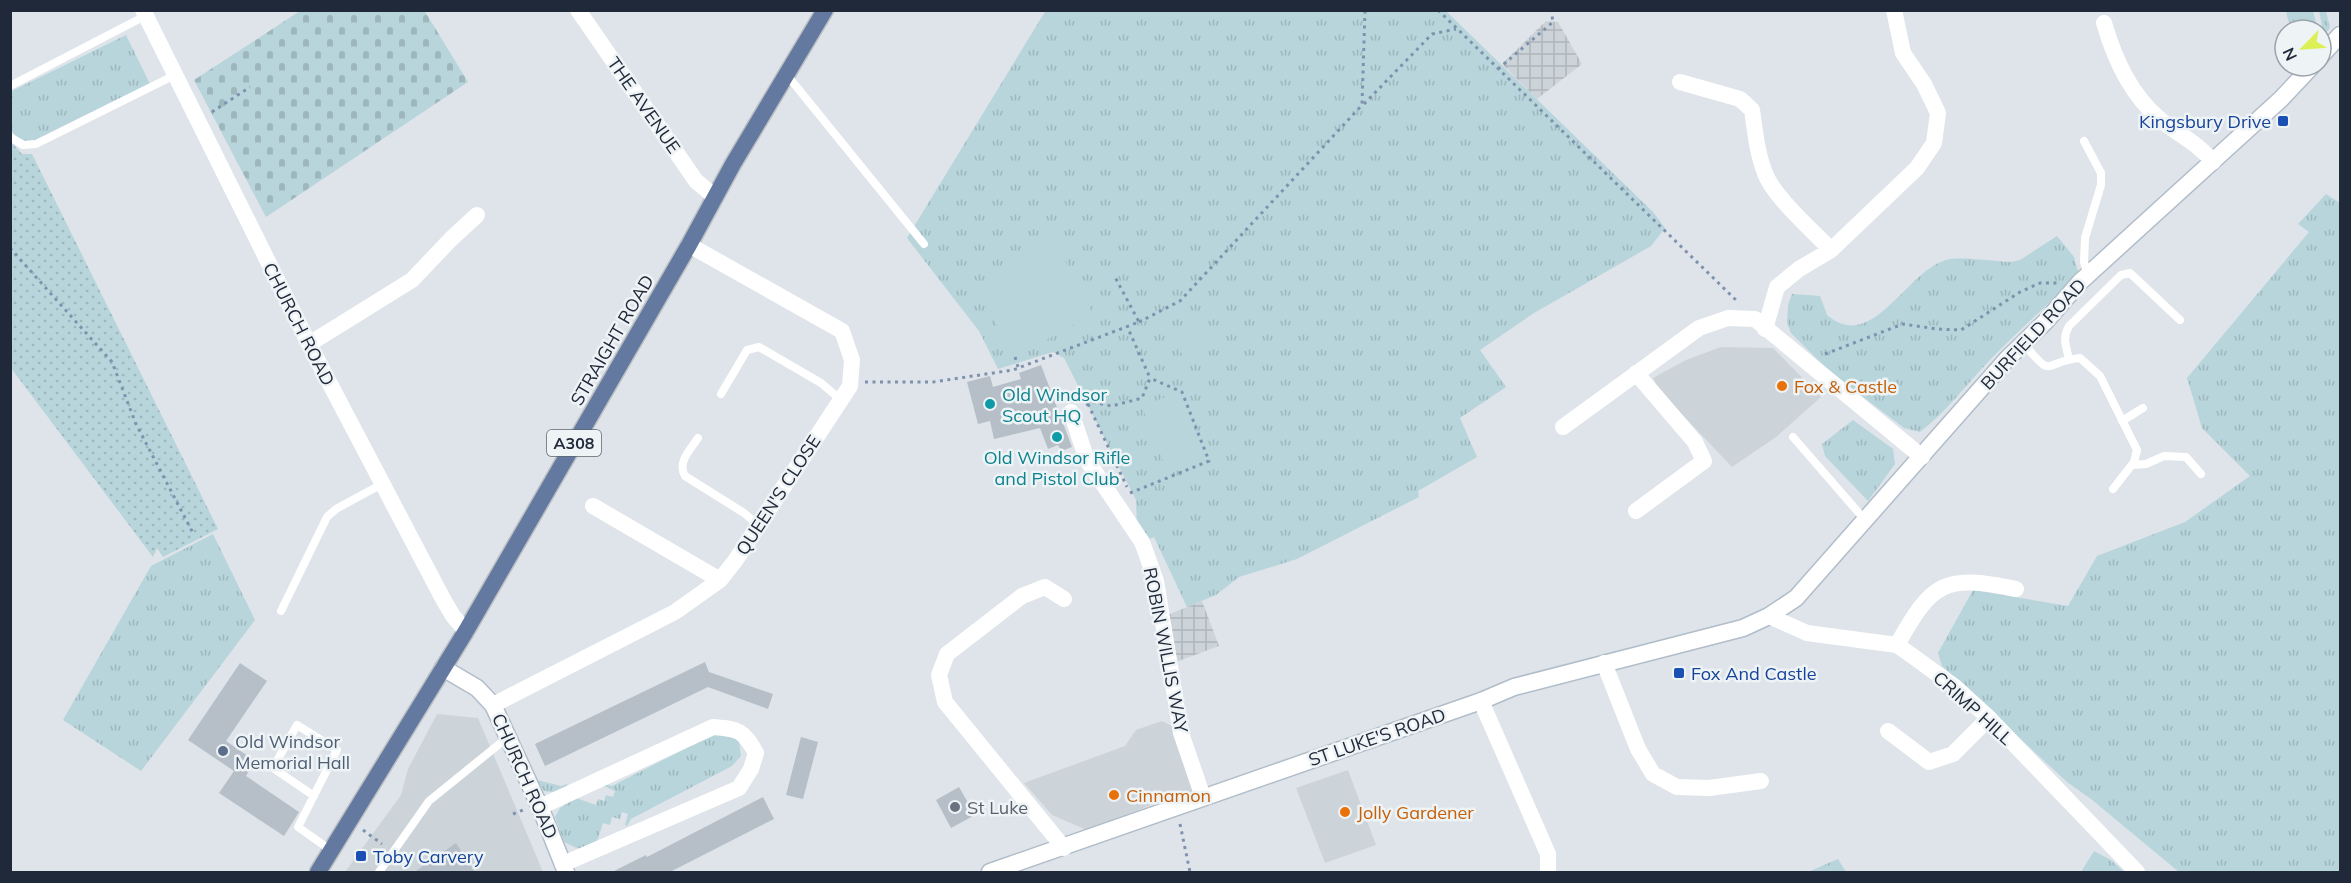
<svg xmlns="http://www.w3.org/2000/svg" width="2351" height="883" viewBox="0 0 2351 883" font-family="Mulish,sans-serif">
  <defs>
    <pattern id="industrial-grid" width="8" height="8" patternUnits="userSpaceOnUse" patternTransform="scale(1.5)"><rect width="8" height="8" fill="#ccd4d9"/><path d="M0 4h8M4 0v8" fill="none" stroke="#afb6bb"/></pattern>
    <pattern id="grass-tufts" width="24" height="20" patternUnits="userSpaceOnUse" patternTransform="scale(1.5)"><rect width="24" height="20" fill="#b7d5db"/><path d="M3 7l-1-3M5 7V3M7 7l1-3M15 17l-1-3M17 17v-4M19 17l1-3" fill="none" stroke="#9db7bd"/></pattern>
    <pattern id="cemetery-stones" width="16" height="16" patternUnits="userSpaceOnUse" patternTransform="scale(1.5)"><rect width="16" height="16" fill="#b7d5db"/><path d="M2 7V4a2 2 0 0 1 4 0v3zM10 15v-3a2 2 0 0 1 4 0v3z" fill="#9db7bd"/></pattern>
    <pattern id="garden-dots" width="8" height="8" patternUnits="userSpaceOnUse" patternTransform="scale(1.5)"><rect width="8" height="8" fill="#b7d5db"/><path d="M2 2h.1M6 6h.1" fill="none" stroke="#9db7bd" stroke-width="1.8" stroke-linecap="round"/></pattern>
  </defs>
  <rect width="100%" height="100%" fill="#dee4e9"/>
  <path fill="#ccd4d9" d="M1721,347l52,1 48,49 -45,40 -44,30 -73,-77 -6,-12 33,-18z
    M437,714l41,4 65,154h-198l56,-77 7,-26z
    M1162,721l10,5 21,67 -13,12 -9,-9 -82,35 -37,-16 -28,-32 101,-37 11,-16z
    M1348,770l28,75 -51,18 -29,-75z"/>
  <path fill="url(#industrial-grid)" d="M1546,21l12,1 24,42 -45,35 -35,-35z
    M1202,601l17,45 -46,17 -8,-47z"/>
  <path fill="url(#grass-tufts)" d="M1046,10l400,1 207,201 12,16 -14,18 -117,67 -54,37 26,37 -46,31 17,39 -59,34 1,6 -122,62 -58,18 -23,18 -29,12 -33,-70 -11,5 -6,-12 -1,-30 -72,-142 -11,-6 -55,17 -19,-38 -72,-93z
    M2286,11h27l5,19h-24l-6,-10z
    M2319,11h7l4,17 -6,7z
    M126,35l24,49 -120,59 -15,-7 -4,-7 -1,-37z
    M2326,194l14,9v669h-161l-88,-73 -24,-17 -125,-116 -4,-13 35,-63 95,16 29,-50 88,-34 65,-46 -48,-48 -15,-50 122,-146 -11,-8z
    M2057,236l17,21 5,18c-31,29 -62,57 -91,87 -23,24 -42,50 -68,70l-16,-4 -75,-57 -38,-38 -4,-10 1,-18 4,-11 28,2 7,19c47,40 80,-48 123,-56 15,-2 44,2 61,3l9,-2z
    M1853,420l40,29 2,15 -27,37 -43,-45 -3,-12z
    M213,534l42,86 -114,151 -78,-51 88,-154z
    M727,733l12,8 2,15 -9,10 -101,53 -4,7 -2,-1 3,-11 -6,-2 -2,7 -8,-2 -2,8 -7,-2 -6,18 -18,8 -15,-7 -9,-25 5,-9 16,-10 20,7 2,-6 6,2 2,-6 7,2 2,-6 -11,-5v-2l8,2 102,-52z
    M537,780l24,6 6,-2 1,3 -16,5 -8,-1z
    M2094,851l17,9 13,12h-43z
    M1838,859l8,13h-38z"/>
  <path fill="url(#cemetery-stones)" d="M424,10l44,72 -202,135 -72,-137 106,-69z"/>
  <path fill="url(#garden-dots)" d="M11,142l11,12h10l186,375 -55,28 -6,-9 -4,9 -142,-189z"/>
  <path fill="#b7d5db" d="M1054,240l39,74 -78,43 -40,-71z
    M1198,326l9,9 3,14 -9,14 -13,1c-9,-12 -11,-20 -3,-33z
    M1174,393l6,2 25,61 -1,4 -33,13 -4,-2 -24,-62 2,-3z"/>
  <path fill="#b6bfc7" d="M1041,365l31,82 -11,4 -3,-6 -10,4 -8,-21 -46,11 -4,-18 -12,3 -11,-42 23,-6 3,11 28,-8 -2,-6z
    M705,662l4,10 64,22 -5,15 -60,-22 -163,79 -10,-22z
    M240,663l27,18 -41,60 29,20 -9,15 53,36 -15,24 -65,-43 15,-22 -46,-31z
    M801,737l17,5 -15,57 -17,-4z
    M959,787l16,28 -24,13 -15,-28z
    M763,797l11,22 -106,54h-58l36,-18 1,2z
    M456,843l19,30h-62z"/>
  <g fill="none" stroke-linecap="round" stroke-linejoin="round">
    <defs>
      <path id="secondary" d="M2321,56l19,-21
        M443,668l34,20 16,17 47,102 26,65
        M990,872l491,-171 33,-14 229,-59 26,-12 27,-18 211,-239 39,-38 34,-39 201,-183 31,-33"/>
      <path id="primary" d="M318,872l148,-241 223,-386 44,-81 92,-154"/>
    </defs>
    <use href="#secondary" stroke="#b1bdc9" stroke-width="19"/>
    <use href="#primary" stroke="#bcbfc4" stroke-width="19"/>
    <path stroke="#7f92ad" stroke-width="3" stroke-dasharray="3 4.5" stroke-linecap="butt" d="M1438,10l299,291
      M1498,69l55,-47 -2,-12
      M1364,104l68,-70 24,-5
      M212,112l38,-25
      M10,248l102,114 24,62 57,109
      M1139,322l41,-21 182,-196 3,-95
      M1825,354l78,-30 34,5 24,1 59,-38 20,-9h18
      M1015,357l3,10
      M865,382h68l80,-12 126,-48 -24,-45
      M1088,404l39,83
      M1086,405l6,-3 20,4 30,-8 8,-20 -23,-52
      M1130,493l79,-32 -27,-69 -32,-14
      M513,814l10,-4
      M1180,824l10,48
      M363,830l19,14"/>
    <path stroke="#fff" stroke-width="8" d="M787,75l137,169
      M10,86l135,-70
      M10,137l13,8 13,-1 139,-69
      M2084,141l17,32v12l-16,53 -1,24 4,13
      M2023,343c32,38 18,19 57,15l20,18 37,74 -3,12 -21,27
      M2069,359c-3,-13 -7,-21 0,-33l52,-51 9,-2 50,47
      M721,394l26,-44 12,-3 62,36 20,17
      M2122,421l21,-13
      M1793,437l72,83
      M698,438c-8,12 -21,24 -13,38l59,37 14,12
      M2132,465l14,-1 18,-8 22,1 15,17
      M281,611l46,-94 9,-8 46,-25
      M314,796l-41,-28 24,-43 40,25 -39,77 34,24
      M379,872l50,-71 79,-64"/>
    <path stroke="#fff" stroke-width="16" d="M143,10l166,334 134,255 10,17 13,15
      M578,10l118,171 18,15
      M2104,23c11,37 27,73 58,98 17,14 37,23 51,41
      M1680,82l60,17 12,11c3,21 5,43 13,63 8,23 48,58 66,77
      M1765,329l12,-42 22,-18 32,-19 86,-82 17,-25 4,-30 -14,-29 -21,-31 -9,-43
      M309,344l103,-64 39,-41 26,-24
      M1636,373l59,69 9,19 -68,50
      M1071,412l16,48 55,82 14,39 25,152 22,64
      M1563,427l136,-99 29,-10 27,1 167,138
      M593,506l127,74
      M1897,645c35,-63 47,-71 119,-56
      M1604,663l34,86 15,25 24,13 32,1 52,-7
      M1481,701l67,153v18
      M493,705l182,-93 45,-32 15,-19 115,-175 2,-26 -10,-29 -153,-86
      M1888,731l41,31 24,-8 36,-36
      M540,807l173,-80c26,2 30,3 43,26l-5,16 -12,19 -176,76
      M1064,848l-119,-146 -6,-27 8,-21 75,-58 23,-9 19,12"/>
    <path stroke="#fff" stroke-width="16" d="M1769,616l38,17 90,12 17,12 41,30 34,31 148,154"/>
    <use href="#secondary" stroke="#fff" stroke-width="16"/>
    <use href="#primary" stroke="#63799f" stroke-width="16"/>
  </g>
  <g fill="#1a4fb4" stroke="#eef3f6" stroke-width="2">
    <rect x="2277" y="115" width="12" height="12" rx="3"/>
    <rect x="1673" y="667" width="12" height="12" rx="3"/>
    <rect x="355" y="850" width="12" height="12" rx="3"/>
  </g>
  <g fill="#e8710a" stroke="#eef3f6" stroke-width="2">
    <circle cx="1782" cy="386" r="6"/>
    <circle cx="1114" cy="795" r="6"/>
    <circle cx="1345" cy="812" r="6"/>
  </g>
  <g fill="#0f9aa8" stroke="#eef3f6" stroke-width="2">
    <circle cx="990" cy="404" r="6"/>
    <circle cx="1057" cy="437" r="6"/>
  </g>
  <circle fill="#5c6f8a" stroke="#eef3f6" stroke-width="2" cx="223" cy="751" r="6"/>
  <circle fill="#6b7280" stroke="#eef3f6" stroke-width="2" cx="955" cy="807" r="6"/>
  <g text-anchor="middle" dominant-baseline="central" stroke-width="5" stroke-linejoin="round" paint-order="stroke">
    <rect fill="#eef3f6" stroke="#5e6672" stroke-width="1.5" x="547" y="430" width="54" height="26" rx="4.5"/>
    <g font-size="16" font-weight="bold" fill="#202939">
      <text x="574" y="443">A308</text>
    </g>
    <g font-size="18" fill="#202939" stroke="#eef3f6">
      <text transform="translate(644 105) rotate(55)">THE AVENUE</text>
      <text transform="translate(299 324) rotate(63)">CHURCH ROAD</text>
      <text transform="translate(2033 334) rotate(-47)">BURFIELD ROAD</text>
      <text transform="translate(612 340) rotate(-60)">STRAIGHT ROAD</text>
      <text transform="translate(778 495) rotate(-57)">QUEEN'S CLOSE</text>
      <text transform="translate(1166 650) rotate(79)">ROBIN WILLIS WAY</text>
      <text transform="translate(1973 708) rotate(42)">CRIMP HILL</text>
      <text transform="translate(1377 737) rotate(-19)">ST LUKE'S ROAD</text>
      <text transform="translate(525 776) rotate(66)">CHURCH ROAD</text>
    </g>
    <g font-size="18" fill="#164399" stroke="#eef3f6" text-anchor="start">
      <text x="2271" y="121" text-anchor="end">Kingsbury Drive</text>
      <text x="1691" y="673">Fox And Castle</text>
      <text x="373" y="856">Toby Carvery</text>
    </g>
    <g font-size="18" fill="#c56008" stroke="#eef3f6" text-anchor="start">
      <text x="1794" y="386">Fox &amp; Castle</text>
      <text x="1126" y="795">Cinnamon</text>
      <text x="1357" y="812">Jolly Gardener</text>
    </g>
    <g font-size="18" fill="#0d838f" stroke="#eef3f6" text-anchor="start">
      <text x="1002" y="394">Old Windsor<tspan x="1002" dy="21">Scout HQ</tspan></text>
      <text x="1057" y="457" text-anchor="middle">Old Windsor Rifle<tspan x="1057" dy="21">and Pistol Club</tspan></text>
    </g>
    <g font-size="18" fill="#4e5e75" stroke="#eef3f6" text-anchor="start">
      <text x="235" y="741">Old Windsor<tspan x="235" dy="21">Memorial Hall</tspan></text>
    </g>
    <g font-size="18" fill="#5b616d" stroke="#eef3f6" text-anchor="start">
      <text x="967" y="807">St Luke</text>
    </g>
  </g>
  <rect width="2351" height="883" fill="none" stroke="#202939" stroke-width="24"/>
  <g transform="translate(2303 48) rotate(245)"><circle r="28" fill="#eef3f6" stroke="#9ca2aa" stroke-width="1.5"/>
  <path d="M0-4.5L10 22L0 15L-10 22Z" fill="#dcf056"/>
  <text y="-9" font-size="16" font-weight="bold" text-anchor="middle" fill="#202939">N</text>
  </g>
</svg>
